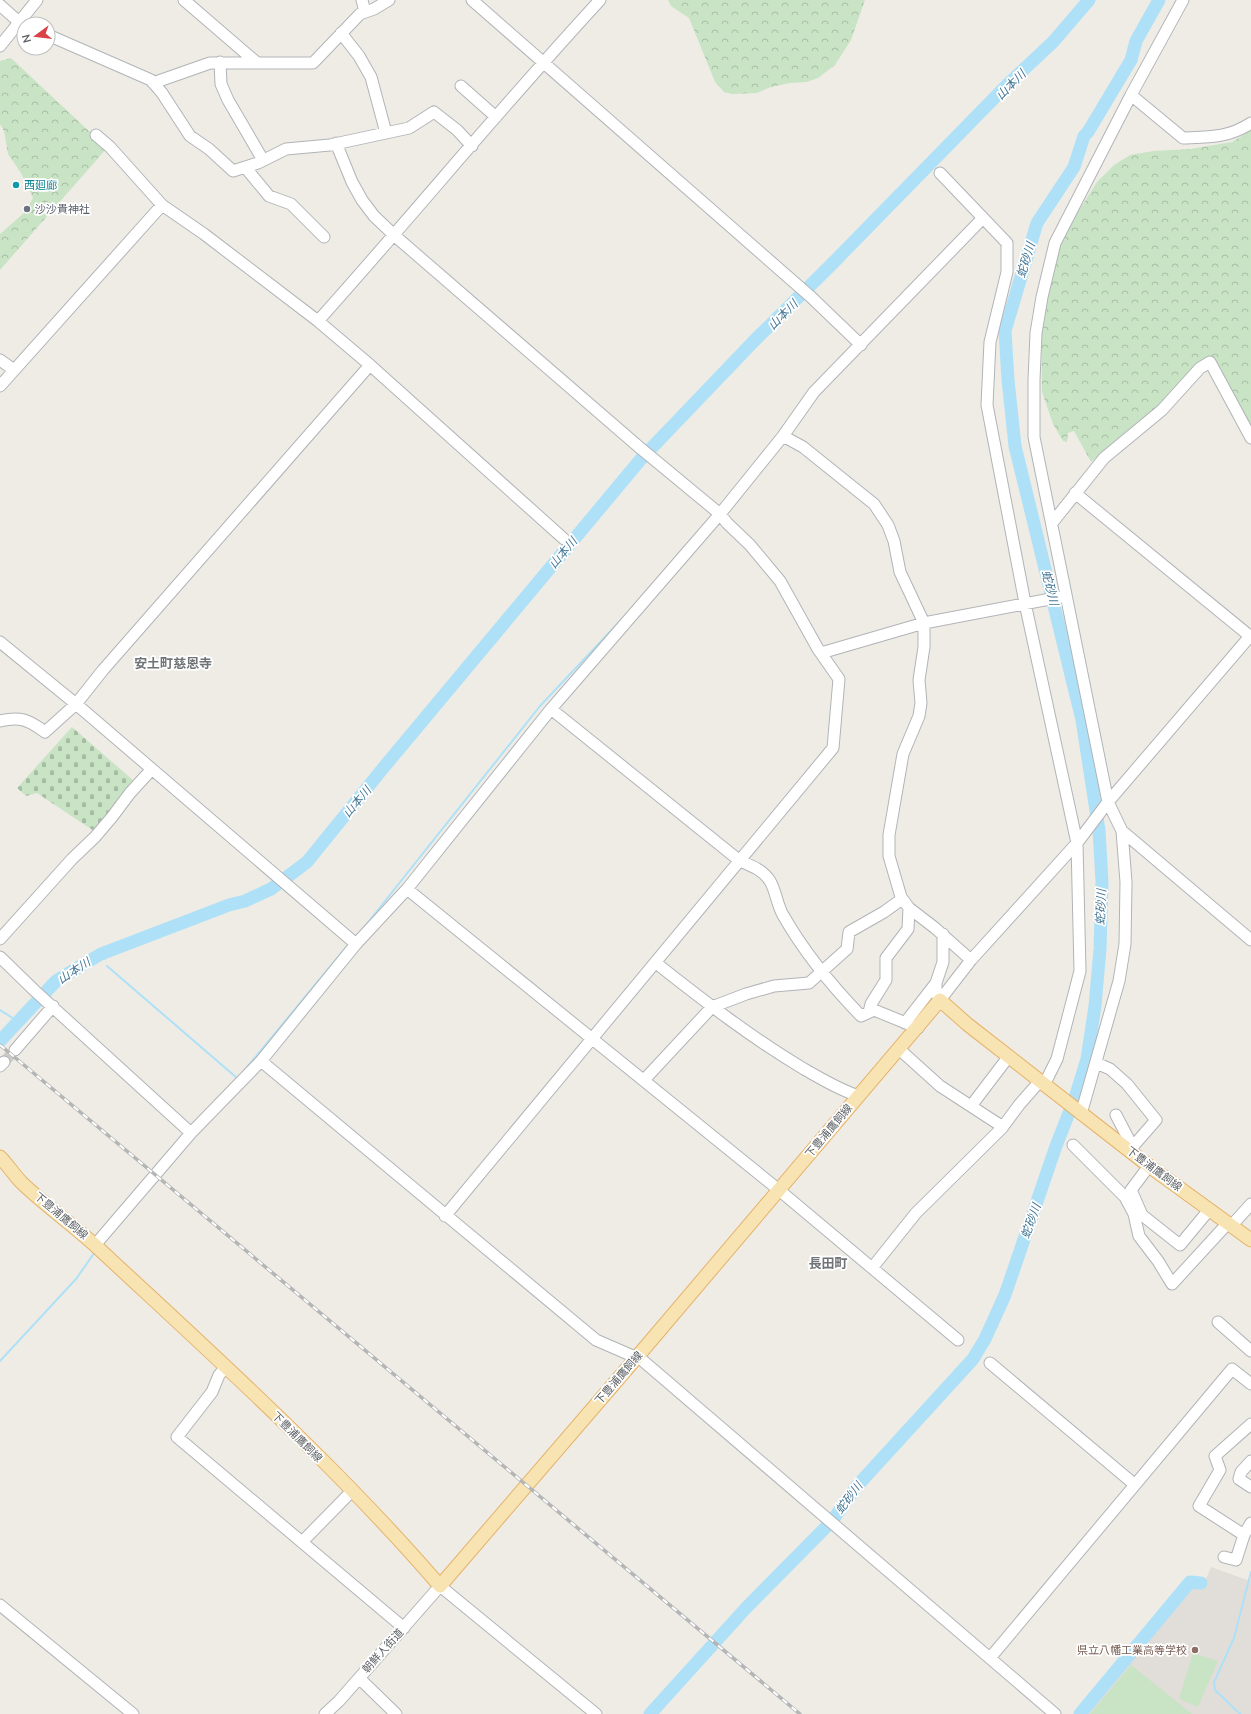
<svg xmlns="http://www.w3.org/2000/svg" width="1251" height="1714" viewBox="0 0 1251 1714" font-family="'Nunito Sans','Noto Sans JP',sans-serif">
  <defs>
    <pattern id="forest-crowns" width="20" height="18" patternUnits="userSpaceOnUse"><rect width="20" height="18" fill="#c9e4c5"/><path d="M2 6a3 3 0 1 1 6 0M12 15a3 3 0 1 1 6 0" fill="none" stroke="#a6bca4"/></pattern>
    <pattern id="cemetery-stones" width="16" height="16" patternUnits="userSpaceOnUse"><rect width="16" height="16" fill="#c9e4c5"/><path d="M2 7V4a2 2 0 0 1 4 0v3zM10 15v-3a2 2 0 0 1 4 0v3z" fill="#a6bca4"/></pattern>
  </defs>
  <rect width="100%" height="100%" fill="#efece6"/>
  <path fill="#e1ddd8" d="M1211,1567l39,14 1,-3v136h-166l107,-129 11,1z"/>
  <path fill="url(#forest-crowns)" d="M668,0h197l-14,40 -16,25 -17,13 -11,4 -17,1 -19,4 -14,6 -25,1 -8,-2 -9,-10 -26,-64 -18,-12z
    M11,58l96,90 -107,122v-36l25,-22 8,-14 -12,-25 -13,-19 -4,-23 -4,-7v-63z
    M1251,130v298l-47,-68 -45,47 -68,55 -17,-31 -6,2 -1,9 -4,-1 -10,-17 -11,-32 -1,-96 16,-46 19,-35 21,-33 17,-17 16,-10 23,-4 37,-2 42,-7z"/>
  <path fill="url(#cemetery-stones)" d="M72,727l62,54 -25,33 -15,17 -57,-38 -11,3 -9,-8z"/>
  <path fill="#c9e4c5" d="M1193,1653l25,8 -20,46 -19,-8z
    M1131,1665l61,49h-102z"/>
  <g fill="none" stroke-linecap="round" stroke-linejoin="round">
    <path stroke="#aee1f7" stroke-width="2" d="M362,930l178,-224 82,-87
      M101,954l4,5
      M107,966l130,112 2,-1
      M0,1010l19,12
      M243,1072l105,-127
      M0,1361l76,-82 19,-27
      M1240,1714l-25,-24 -1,-8 20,-44 17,-66"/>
    <path stroke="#aee1f7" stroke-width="13" d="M0,1041l56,-60 21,-13 24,-14 128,-49 16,-4 26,-12 36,-27 77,-95 257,-308 113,-118 77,-76 175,-179 47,-44 36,-42
      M650,1714l96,-106 86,-87 25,-35 116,-127 12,-20 20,-44 51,-149 20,-51 11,-36 8,-53 5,-57 2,-67 -3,-52 -17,-110 -67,-274 -7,-66 -3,-49 32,-108 37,-56 10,-31 4,-4 43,-72 5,-19 23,-41
      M1080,1714l110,-132 11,1"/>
    <path stroke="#cbcac6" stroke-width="11" stroke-dasharray="11 5.5" stroke-linecap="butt" d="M4,1062l11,-12"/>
    <defs>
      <path id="minor" d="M184,0l72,62
        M362,0l3,12
        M472,0l339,297 50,48
        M0,5l19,17 5,3
        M341,33l18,23 12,21 15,56
        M48,35l103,45 11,13 28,43 19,13 24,22 25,-8 28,-14 44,-4 79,-17 25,-16 23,18 15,16
        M0,46l37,-46
        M220,62l1,22 7,16 35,60
        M153,83l57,-20h103l47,-49 14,-5 15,-9
        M461,86l35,31
        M1131,95l52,43c26,-1 45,0 68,-15
        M96,135l14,12 52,58 42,29 114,87 52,44 194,174
        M336,143l16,39 10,18 12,16 21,20 244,211 81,67 7,9 23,22 30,36 38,68 21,30 -6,69 -388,468
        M245,167l24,29 22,8 33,33
        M940,173l67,70v29l-17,70 -3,63 38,198 52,240 3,128 -23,88 -13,26
        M318,321c95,-106 185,-216 282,-321
        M0,360l14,10
        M0,386l162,-181
        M783,436l20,11 71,57 14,21 6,16 6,31 24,51v24l-5,33 2,23 -2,13 -16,38 -14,81v21l12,41 8,11 26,20 36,32
        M1075,493l176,144
        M1052,523l52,-65 58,-48 38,-42 10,-6 41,76
        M0,642l76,62 280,240
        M821,653l103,-30 142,-27
        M551,709l189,152c12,5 23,9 30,20 6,10 7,24 13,34 21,37 48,70 78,101l13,-6 44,18
        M0,721c20,-5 29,-1 45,11l31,-28 27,-34 267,-305
        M1122,831l129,109
        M407,889l372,301 179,150
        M0,939l72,-80 23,-22 17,-20 18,-24 22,-24
        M0,957l35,34 156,142
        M656,963c48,38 96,75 148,106 18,10 35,21 55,27
        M936,983v10l4,7 31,-40 106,-117 31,-41 143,-167
        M869,1012l2,-8 15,-24v-22l22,-29 1,-21
        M905,1023l31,-40 7,-21v-28
        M899,1049l41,37 63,41
        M15,1050l38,-44
        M261,1061l335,279 46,20 413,354
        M1096,1063l14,6 17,15 29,36 -27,31
        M0,1066l4,-4
        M644,1080l68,-73 34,-13 28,-8 35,-3 38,-34 2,-17 35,-20 18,-13
        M971,1106l38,-50
        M1081,1114l38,-133 6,-37 1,-62 -4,-51 -14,-29 -74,-365v-57l2,-47 6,-36 13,-54 76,-148 52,-95
        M1116,1115l12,23 1,3 -4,7
        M1073,1145l52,52 9,17 5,22 19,25 14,23 56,-61
        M1149,1166l-18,24 11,25 38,30 29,-35
        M1232,1225l19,-21
        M95,1245l96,-112 70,-72 95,-117 51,-55 144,-180 169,-195 63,-78 31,-44 169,-174
        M872,1268l44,-55 86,-85 17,-23 21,-24
        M1218,1322l33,29
        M990,1363l144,121
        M226,1367l-7,8 -7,17 -35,45 227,191
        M1251,1461l-10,11 -2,7 12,8
        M1244,1535l-45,-29 21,-36 -5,-14 36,-32
        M302,1542l50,-51
        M1224,1557l12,3 8,-25 7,-12
        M0,1605l133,109
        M990,1658l242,-289 19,15
        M359,1678l37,36
        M325,1714l14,-13 101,-115 156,128"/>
      <path id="major" d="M0,1157c8,8 14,18 22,26 24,23 51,42 75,64 117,109 238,217 343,339l197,-229 303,-357 27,24 182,142 102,74"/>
    </defs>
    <use href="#minor" stroke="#b1b4b7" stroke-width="13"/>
    <use href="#major" stroke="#e5b269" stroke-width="15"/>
    <use href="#minor" stroke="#fff" stroke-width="11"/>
    <use href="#major" stroke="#f8e3b2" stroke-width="13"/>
    <defs>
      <path id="rail" d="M0,1045l800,669"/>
    </defs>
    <use href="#rail" stroke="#b4b5b5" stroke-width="3.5"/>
    <use href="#rail" stroke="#fff" stroke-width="2" stroke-dasharray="6" stroke-linecap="butt"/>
  </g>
  <circle fill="#0f9aa8" stroke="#fff" stroke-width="1.5" cx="16" cy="185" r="4"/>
  <circle fill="#6b7280" stroke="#fff" stroke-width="1.5" cx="27" cy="209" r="4"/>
  <circle fill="#8d6e63" stroke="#fff" stroke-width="1.5" cx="1195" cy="1650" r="4"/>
  <g text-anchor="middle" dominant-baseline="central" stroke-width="3.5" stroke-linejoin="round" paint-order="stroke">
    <g font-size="11" fill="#0d838f" stroke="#fff" text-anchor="start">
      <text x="24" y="185">西廻廊</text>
    </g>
    <g font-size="11" fill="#5b616d" stroke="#fff" text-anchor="start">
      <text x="35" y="209">沙沙貴神社</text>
    </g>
    <g font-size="11" fill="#5e6265" stroke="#fff">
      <text transform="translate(829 1131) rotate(-50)">下豊浦鷹飼線</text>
      <text transform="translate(1154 1169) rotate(37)">下豊浦鷹飼線</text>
      <text transform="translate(61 1216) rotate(40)">下豊浦鷹飼線</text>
      <text transform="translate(619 1378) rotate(-49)">下豊浦鷹飼線</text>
      <text transform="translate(297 1437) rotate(45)">下豊浦鷹飼線</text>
      <text transform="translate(383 1651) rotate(-48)">朝鮮人街道</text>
    </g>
    <g font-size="11" fill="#785e54" stroke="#fff" text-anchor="end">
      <text x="1187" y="1650">県立八幡工業高等学校</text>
    </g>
    <g font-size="12" font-style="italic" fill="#457897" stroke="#fff">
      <text transform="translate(1011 85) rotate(-45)">山本川</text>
      <text transform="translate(1026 260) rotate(-73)">蛇砂川</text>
      <text transform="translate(783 315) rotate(-45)">山本川</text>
      <text transform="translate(563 553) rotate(-50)">山本川</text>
      <text transform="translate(1050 588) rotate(76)">蛇砂川</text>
      <text transform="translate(357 802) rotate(-50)">山本川</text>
      <text transform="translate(1101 907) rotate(-88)">蛇砂川</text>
      <text transform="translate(74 971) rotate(-33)">山本川</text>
      <text transform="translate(1031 1221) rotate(-70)">蛇砂川</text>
      <text transform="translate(849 1498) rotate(-53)">蛇砂川</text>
    </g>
    <g font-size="13" font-weight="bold" fill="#6f7477" stroke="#fff">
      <text x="173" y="664">安土町慈恩寺</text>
      <text x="828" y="1264">長田町</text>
    </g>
  </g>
  <g transform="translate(36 36) rotate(255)"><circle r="19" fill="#ffffff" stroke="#bfc0c1"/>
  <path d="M0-3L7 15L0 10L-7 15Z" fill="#da4149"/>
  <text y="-6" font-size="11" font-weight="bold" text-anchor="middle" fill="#5e6265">N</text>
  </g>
</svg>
